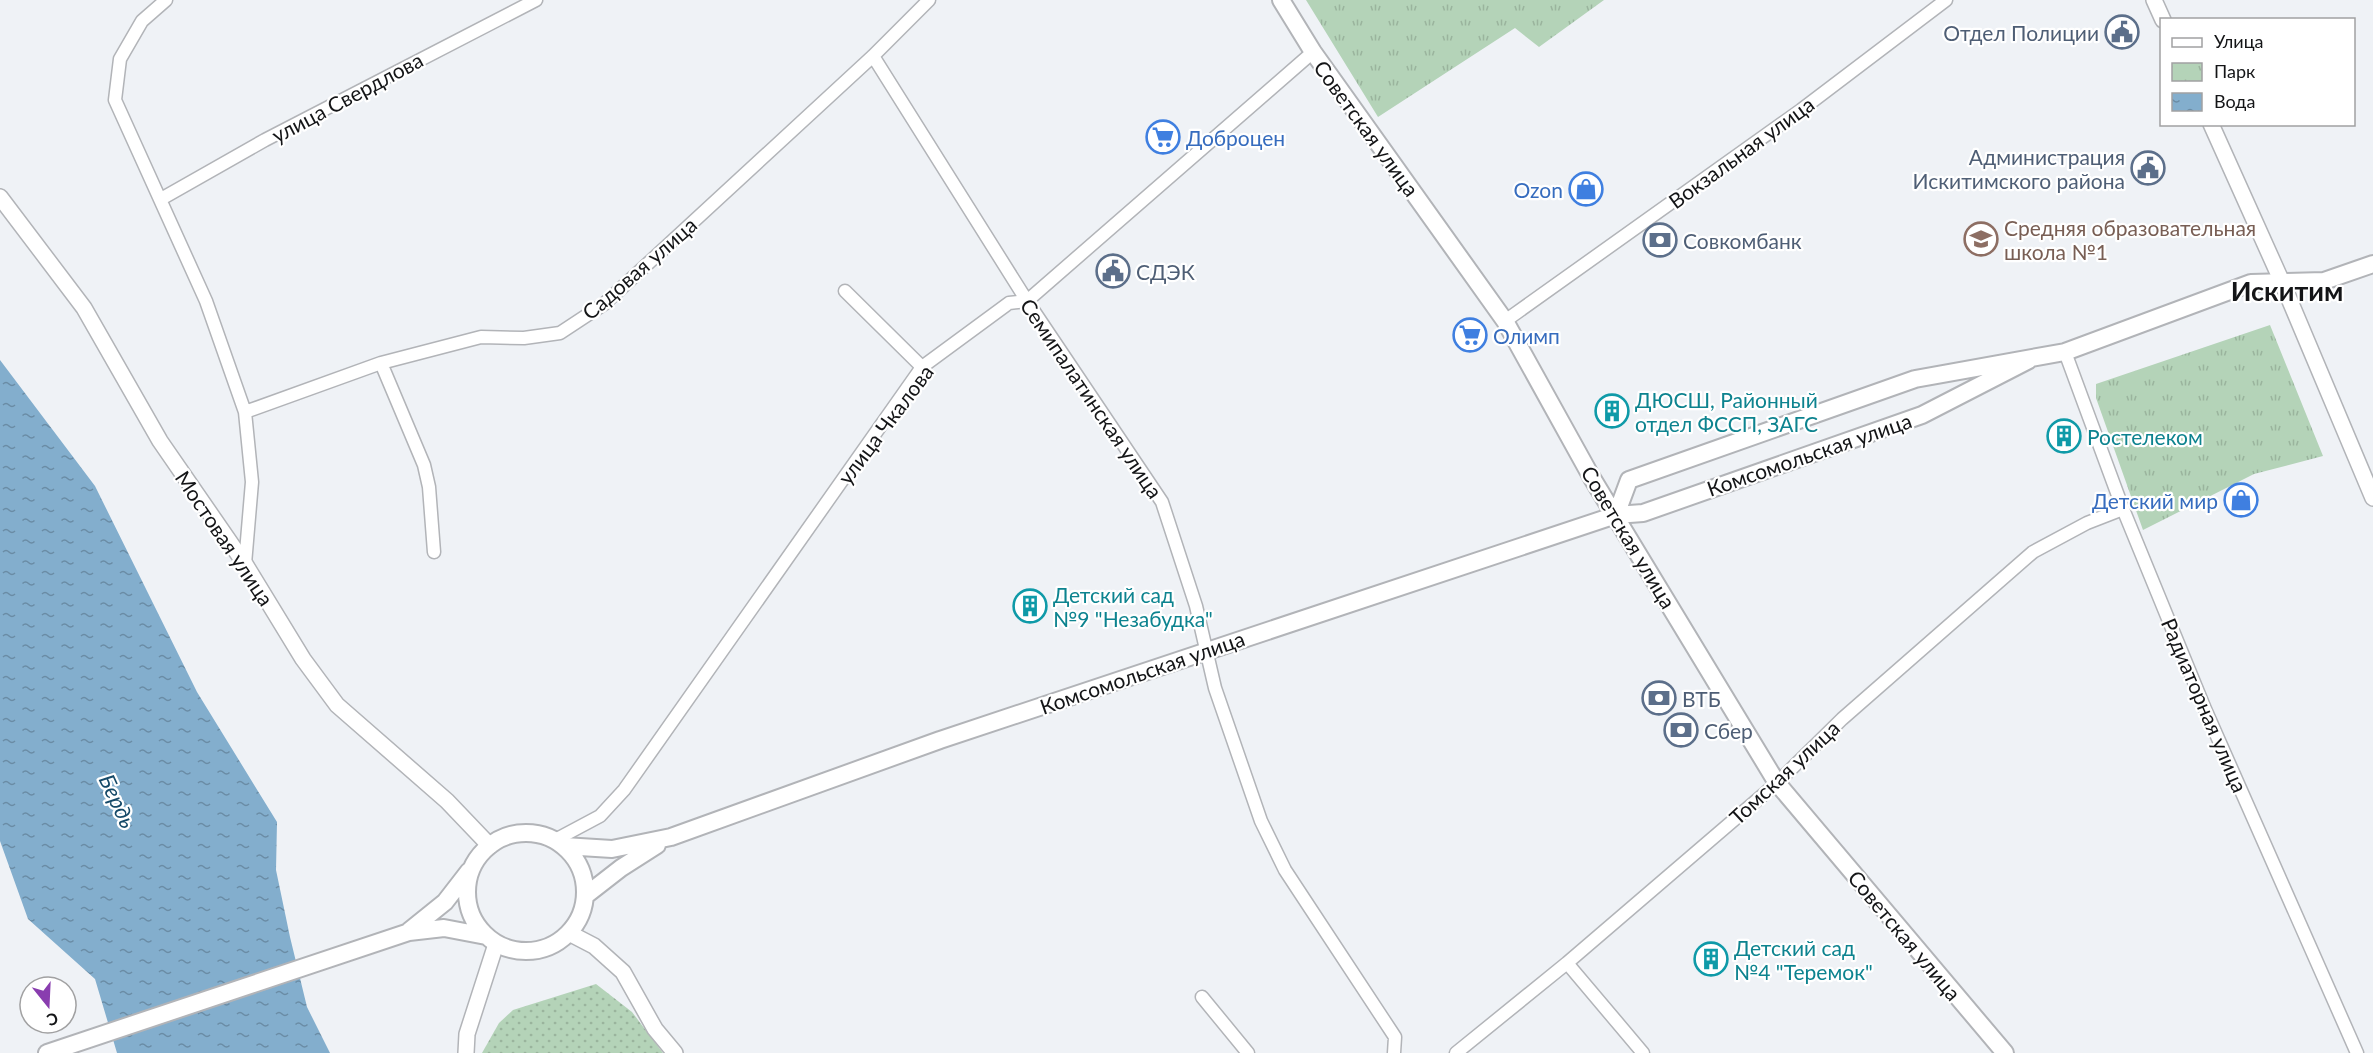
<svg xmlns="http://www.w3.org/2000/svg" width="2373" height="1053" viewBox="0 0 2373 1053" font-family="Lato,sans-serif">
  <defs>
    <pattern id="grass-dots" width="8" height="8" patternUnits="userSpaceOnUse" patternTransform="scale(1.5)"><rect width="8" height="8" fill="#b4d3b8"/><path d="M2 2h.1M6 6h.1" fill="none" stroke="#9ab49d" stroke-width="1.8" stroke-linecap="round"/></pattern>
    <pattern id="park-tufts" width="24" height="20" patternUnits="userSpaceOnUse" patternTransform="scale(1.5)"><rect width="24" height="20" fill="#b4d3b8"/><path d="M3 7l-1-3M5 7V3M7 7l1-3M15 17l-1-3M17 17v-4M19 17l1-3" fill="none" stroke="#9ab49d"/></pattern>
    <pattern id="water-ripples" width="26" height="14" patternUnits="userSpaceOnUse" patternTransform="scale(1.5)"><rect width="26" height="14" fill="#83aecd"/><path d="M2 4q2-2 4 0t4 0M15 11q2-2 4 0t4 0" fill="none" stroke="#6a8ca5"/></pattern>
  </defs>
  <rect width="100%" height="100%" fill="#eff2f6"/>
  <path fill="url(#grass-dots)" d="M596,984l36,28 31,41h-181l17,-30 14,-13z"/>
  <path fill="url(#park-tufts)" d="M1306,0h298l-65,47 -24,-19 -137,89z
    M2270,325l53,131 -69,18 -111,56 -47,-132v-14z"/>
  <path fill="url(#water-ripples)" d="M0,360l95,126 102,206 80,130 -1,48 14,67 17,70 23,46h-213l-22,-74 -67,-60 -28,-78z"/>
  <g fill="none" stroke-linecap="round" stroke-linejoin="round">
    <defs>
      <path id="minor" d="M166,0l-24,21 -22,38 -5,41 91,201 39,111 7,70 -7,82
        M873,56l154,245 135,201 34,104 19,82 46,133 24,49 110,167 -1,16
        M161,199l104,-59 271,-140
        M845,291l77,76
        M1505,321l296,-211 145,-110
        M2065,352l58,157 82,200 152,344
        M381,363l43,102 5,22 5,65
        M245,412l136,-49 100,-26 43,1 36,-5 44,-29 269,-248 56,-56
        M555,840l45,-24 24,-26 298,-423 87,-64 18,-2 286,-249
        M1567,963l76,90
        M1202,997l46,56
        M1456,1053l111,-90 210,-180 65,-64 191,-167 54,-29 36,-14"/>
      <path id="tertiary" d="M2154,0l9,20
        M2211,124l71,158 91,216
        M0,197l84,111 76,133 85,123 58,95 34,46 110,96 43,45
        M569,933l25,13 29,26 32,57 20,24
        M466,1053l1,-19 29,-90"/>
      <path id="secondary" d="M1281,0l32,52 192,269 87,157 185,305 228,270
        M1616,515l13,-35 286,-101 150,-27 186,-69 73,-2 49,-17
        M467 892a59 59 0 1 1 118 0a59 59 0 1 1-118 0Z
        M564,846l48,3 59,-12 269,-97 676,-225 27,-2 279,-98 107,-55
        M585,896l36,-28 36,-23
        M409,931l36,-29 24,-31
        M47,1053l362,-121 35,-4 42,8"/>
    </defs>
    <use href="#minor" stroke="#b2b4b8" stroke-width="15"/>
    <use href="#tertiary" stroke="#b2b4b8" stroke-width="18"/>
    <use href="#secondary" stroke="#b2b4b8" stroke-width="20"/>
    <use href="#minor" stroke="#fff" stroke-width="12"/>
    <use href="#tertiary" stroke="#fff" stroke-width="15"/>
    <use href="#secondary" stroke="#fff" stroke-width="16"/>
  </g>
  <defs>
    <symbol id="civic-ring" viewBox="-11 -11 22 22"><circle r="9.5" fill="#fff" stroke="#5c6f8a" stroke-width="1.5"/><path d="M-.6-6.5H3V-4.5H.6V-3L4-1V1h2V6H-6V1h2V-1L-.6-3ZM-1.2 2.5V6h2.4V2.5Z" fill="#5c6f8a"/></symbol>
    <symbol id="supermarket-ring" viewBox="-11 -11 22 22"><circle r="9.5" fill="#fff" stroke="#3f7fe0" stroke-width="1.5"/><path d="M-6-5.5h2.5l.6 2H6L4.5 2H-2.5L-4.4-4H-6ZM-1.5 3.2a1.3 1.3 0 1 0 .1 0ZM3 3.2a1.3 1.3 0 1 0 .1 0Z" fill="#3f7fe0"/></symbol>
    <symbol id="shop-ring" viewBox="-11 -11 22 22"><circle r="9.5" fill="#fff" stroke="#3f7fe0" stroke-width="1.5"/><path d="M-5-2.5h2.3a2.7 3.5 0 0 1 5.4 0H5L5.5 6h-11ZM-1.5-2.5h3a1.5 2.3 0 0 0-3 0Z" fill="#3f7fe0"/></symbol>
    <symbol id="school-ring" viewBox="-11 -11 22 22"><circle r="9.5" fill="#fff" stroke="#8d6e63" stroke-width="1.5"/><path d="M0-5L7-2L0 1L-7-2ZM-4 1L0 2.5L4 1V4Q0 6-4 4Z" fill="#8d6e63"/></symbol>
    <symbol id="bank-ring" viewBox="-11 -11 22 22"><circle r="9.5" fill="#fff" stroke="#5c6f8a" stroke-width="1.5"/><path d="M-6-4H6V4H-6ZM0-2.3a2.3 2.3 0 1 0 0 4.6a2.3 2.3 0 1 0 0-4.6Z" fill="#5c6f8a"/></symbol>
    <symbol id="building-ring" viewBox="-11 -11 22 22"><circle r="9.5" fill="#fff" stroke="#0f9aa8" stroke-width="1.5"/><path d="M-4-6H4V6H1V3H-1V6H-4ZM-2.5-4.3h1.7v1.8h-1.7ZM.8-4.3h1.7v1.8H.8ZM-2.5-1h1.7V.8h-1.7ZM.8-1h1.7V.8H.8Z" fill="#0f9aa8"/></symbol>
  </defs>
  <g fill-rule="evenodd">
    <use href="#civic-ring" x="2103" y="13" width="38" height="38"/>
    <use href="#supermarket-ring" x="1144" y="118" width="38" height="38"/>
    <use href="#civic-ring" x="2129" y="149" width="38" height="38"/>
    <use href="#shop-ring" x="1567" y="170" width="38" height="38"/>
    <use href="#school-ring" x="1962" y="220" width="38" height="38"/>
    <use href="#bank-ring" x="1641" y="221" width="38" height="38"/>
    <use href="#civic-ring" x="1094" y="252" width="38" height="38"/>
    <use href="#supermarket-ring" x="1451" y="316" width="38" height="38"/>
    <use href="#building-ring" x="1593" y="392" width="38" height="38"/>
    <use href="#building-ring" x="2045" y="417" width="38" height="38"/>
    <use href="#shop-ring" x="2222" y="481" width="38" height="38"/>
    <use href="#building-ring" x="1011" y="587" width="38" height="38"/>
    <use href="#bank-ring" x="1640" y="679" width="38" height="38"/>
    <use href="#bank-ring" x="1662" y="711" width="38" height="38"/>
    <use href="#building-ring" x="1692" y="940" width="38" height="38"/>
  </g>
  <g text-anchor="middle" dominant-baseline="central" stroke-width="4.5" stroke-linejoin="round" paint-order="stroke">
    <g font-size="21" fill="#4e5e75" stroke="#fff" text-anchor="start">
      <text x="2099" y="32" text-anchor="end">Отдел Полиции</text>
      <text x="2125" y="156" text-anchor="end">Администрация<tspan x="2125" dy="24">Искитимского района</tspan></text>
      <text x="1683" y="240">Совкомбанк</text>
      <text x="1136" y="271">СДЭК</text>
      <text x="1682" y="698">ВТБ</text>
      <text x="1704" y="730">Сбер</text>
    </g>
    <g font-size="21" fill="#141517" stroke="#fff">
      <text transform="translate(347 97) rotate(-28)">улица Свердлова</text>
      <text transform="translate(1367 128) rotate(54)">Советская улица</text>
      <text transform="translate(1741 152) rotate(-36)">Вокзальная улица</text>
      <text transform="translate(639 268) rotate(-41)">Садовая улица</text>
      <text transform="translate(1092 398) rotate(56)">Семипалатинская улица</text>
      <text transform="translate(885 424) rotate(-53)">улица Чкалова</text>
      <text transform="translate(1809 454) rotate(-19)">Комсомольская улица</text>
      <text transform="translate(1629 537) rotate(59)">Советская улица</text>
      <text transform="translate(225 538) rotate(56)">Мостовая улица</text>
      <text transform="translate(1142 672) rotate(-19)">Комсомольская улица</text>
      <text transform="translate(2205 705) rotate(67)">Радиаторная улица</text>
      <text transform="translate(1784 772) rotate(-43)">Томская улица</text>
      <text transform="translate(1905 935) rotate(50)">Советская улица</text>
    </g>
    <g font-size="21" fill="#366cbe" stroke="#fff" text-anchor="start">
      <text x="1186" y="137">Доброцен</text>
      <text x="1563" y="189" text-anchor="end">Ozon</text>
      <text x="1493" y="335">Олимп</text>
      <text x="2218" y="500" text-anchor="end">Детский мир</text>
    </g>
    <g font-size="21" fill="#785e54" stroke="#fff" text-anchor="start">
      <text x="2004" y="227">Средняя образовательная<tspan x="2004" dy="24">школа №1</tspan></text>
    </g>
    <g font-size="21" fill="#0d838f" stroke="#fff" text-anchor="start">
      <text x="1635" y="399">ДЮСШ, Районный<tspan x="1635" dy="24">отдел ФССП, ЗАГС</tspan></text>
      <text x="2087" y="436">Ростелеком</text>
      <text x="1053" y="594">Детский сад<tspan x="1053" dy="24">№9 "Незабудка"</tspan></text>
      <text x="1734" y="947">Детский сад<tspan x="1734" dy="24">№4 "Теремок"</tspan></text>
    </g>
    <g font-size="22" font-style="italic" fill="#154968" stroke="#fff">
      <text transform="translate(118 801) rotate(65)">Бердь</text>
    </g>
    <g font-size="27" font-weight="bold" fill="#141517" stroke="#fff">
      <text x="2287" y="290">Искитим</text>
    </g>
  </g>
  <rect x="2160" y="18" width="195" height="108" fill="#ffffff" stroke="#a1a1a2" stroke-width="1.5"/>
  <rect x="2172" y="38" width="30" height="9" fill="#ffffff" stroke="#a1a1a2" stroke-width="1.5"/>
  <text x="2214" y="48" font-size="18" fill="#141517">Улица</text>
  <rect x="2172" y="63" width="30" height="18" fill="url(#park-tufts)" stroke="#a1a1a2" stroke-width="1.5"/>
  <text x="2214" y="78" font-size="18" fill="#141517">Парк</text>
  <rect x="2172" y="93" width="30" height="18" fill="url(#water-ripples)" stroke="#a1a1a2" stroke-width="1.5"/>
  <text x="2214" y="108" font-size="18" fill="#141517">Вода</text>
  <g transform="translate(48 1005) rotate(162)"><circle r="28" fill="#ffffff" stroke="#a1a1a2" stroke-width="1.5"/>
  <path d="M0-4.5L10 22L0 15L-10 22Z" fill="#893daf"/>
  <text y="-9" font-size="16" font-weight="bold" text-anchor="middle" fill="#141517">С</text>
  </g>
</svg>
